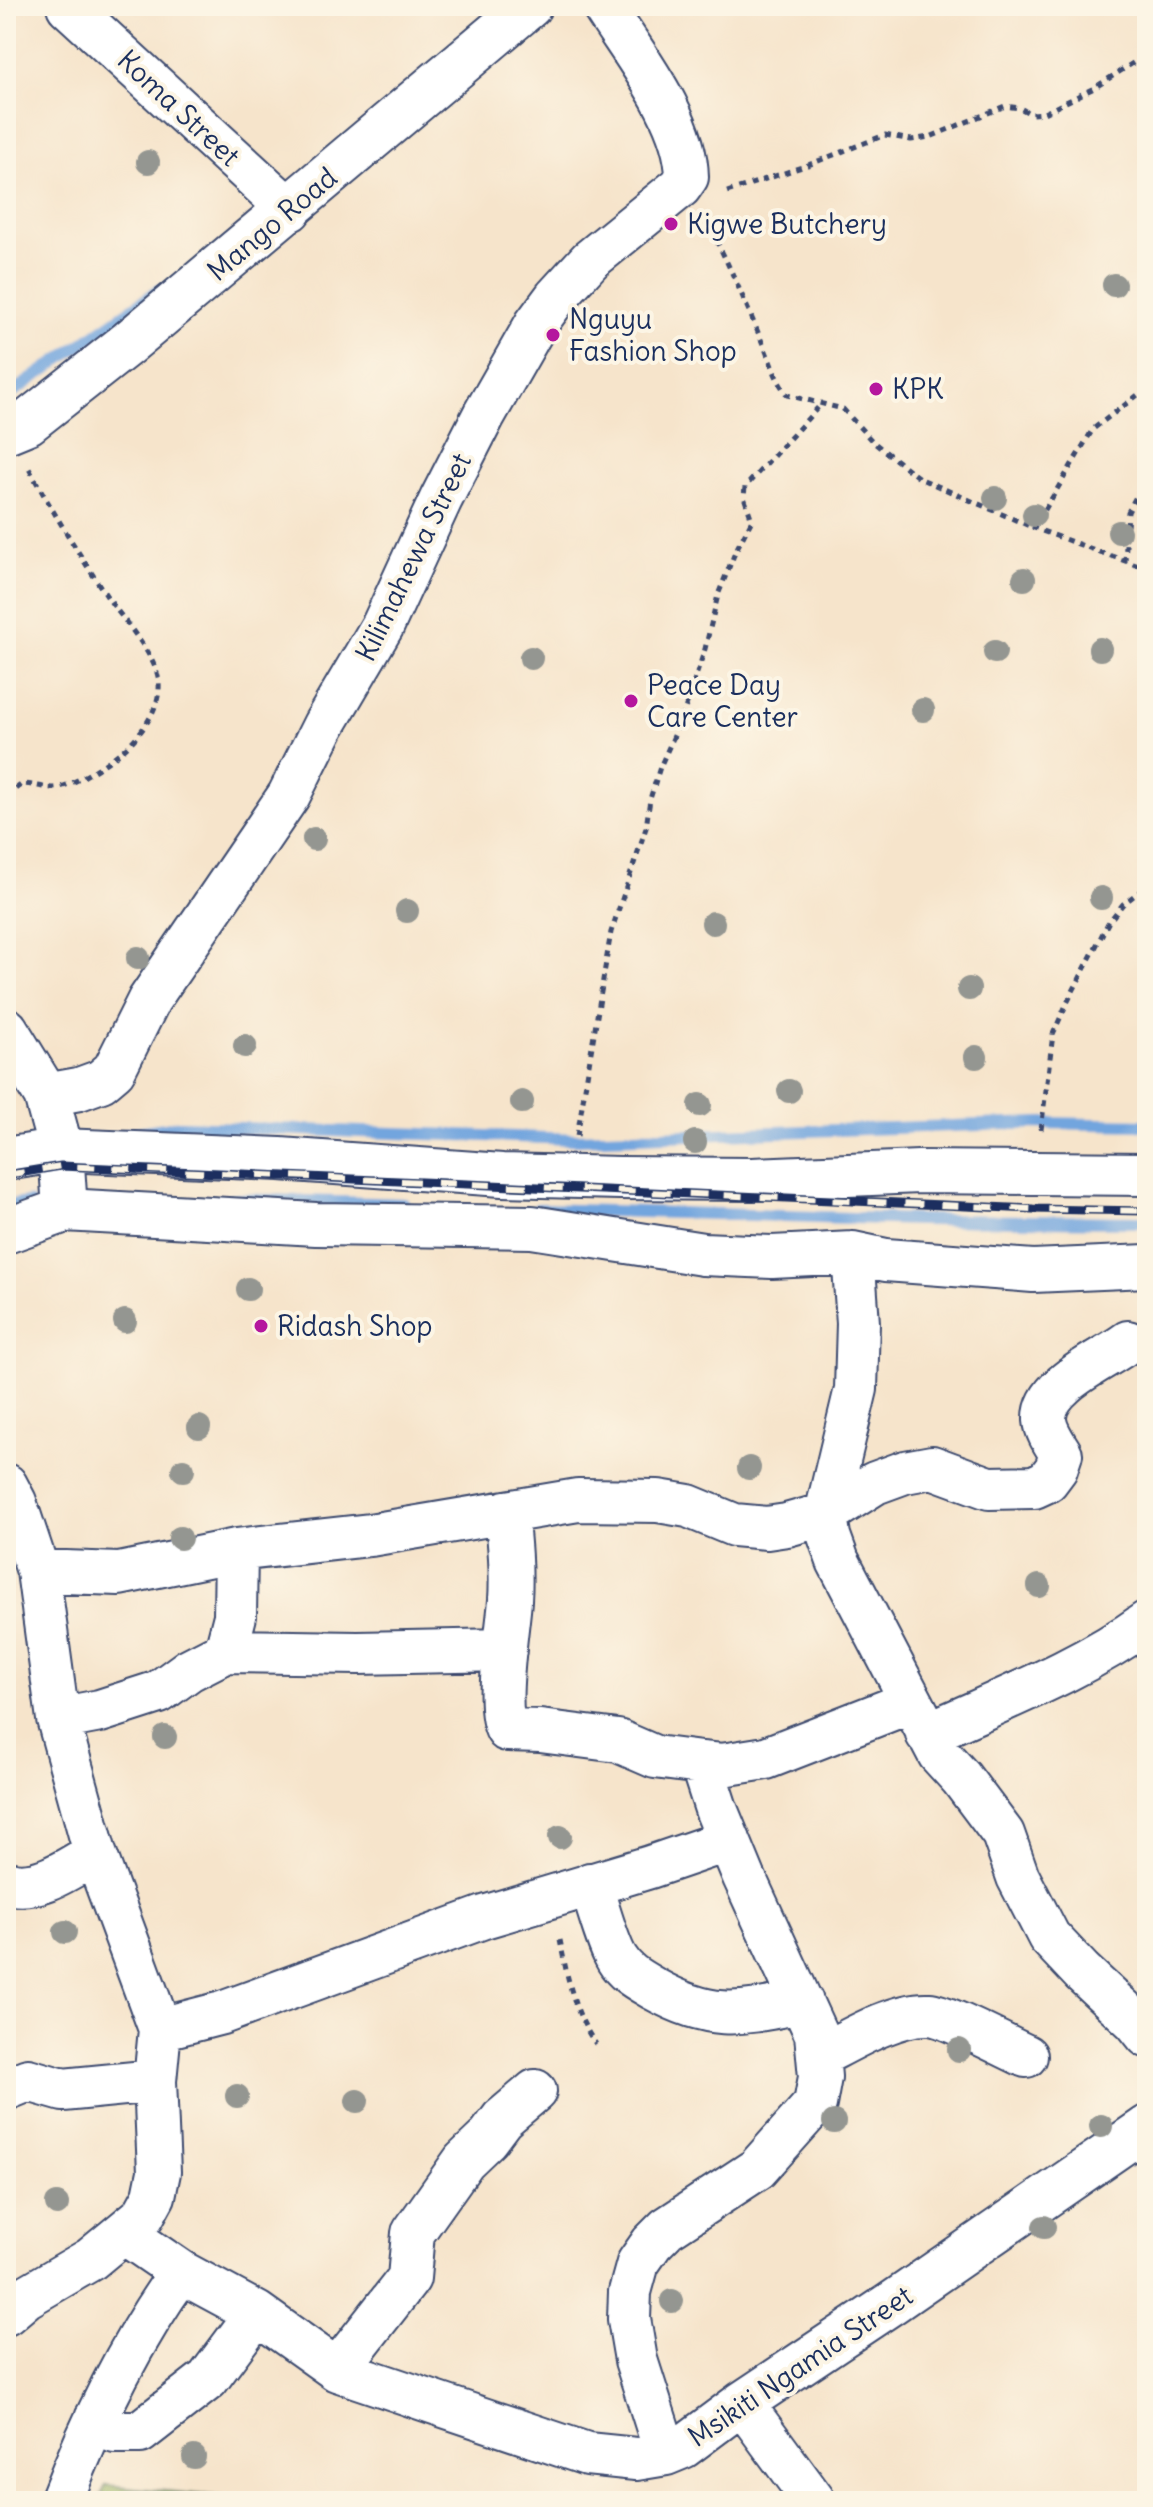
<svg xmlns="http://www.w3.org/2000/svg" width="1153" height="2507" viewBox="0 0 1153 2507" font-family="Delius,sans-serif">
  <defs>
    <pattern id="forest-firs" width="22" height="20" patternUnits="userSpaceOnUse" patternTransform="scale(2)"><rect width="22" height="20" fill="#98b162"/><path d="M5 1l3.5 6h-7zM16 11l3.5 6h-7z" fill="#7b9054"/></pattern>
  </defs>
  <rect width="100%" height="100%" fill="#fcf5e5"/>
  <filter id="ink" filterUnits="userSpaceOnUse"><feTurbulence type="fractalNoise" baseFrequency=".0125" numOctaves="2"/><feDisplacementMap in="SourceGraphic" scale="16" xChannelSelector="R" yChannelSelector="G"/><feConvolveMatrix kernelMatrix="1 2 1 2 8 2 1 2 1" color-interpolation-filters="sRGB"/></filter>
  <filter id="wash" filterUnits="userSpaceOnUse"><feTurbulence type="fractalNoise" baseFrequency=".006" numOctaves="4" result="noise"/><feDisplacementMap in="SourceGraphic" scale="32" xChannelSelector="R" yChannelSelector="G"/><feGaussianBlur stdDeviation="1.8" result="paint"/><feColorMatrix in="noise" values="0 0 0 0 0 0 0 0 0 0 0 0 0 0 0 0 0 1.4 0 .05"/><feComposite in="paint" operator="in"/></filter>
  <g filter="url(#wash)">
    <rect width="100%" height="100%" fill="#f6e4cb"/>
    <path fill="url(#forest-firs)" stroke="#5a7060" stroke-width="2" d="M106,2485l159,16h-167z"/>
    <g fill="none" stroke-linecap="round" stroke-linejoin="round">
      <path stroke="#72a5de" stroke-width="12" d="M6,397l153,-107
        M127,1134l51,-8 398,13 465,-16 106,2
        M231,1199l173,5
        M6,1206l23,-3
        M538,1209l384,11 225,2"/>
    </g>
  </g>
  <g filter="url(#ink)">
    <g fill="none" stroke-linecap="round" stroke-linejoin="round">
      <defs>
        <path id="street" d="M68,6l222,204
          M46,1095l33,-6 22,-8 13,-11 35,-70 140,-205 35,-70 59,-100 58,-126 43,-84 52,-91 20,-27 34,-37 90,-73 7,-10c-1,-59 -53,-122 -84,-171
          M6,1159l55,-9 219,9 222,16 118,3 132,1 167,-7 228,2
          M65,1210l251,14 216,3 171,27 69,3 81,-4 33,7 147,11 114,-5
          M853,1253l5,70 -2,66 -30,125 3,22 9,25 101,193 22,24 42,56 15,43 31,60 33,35 53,49 12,15
          M6,1485l9,17 23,69 20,148 37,134 65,176 -5,52 4,91 -5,24 -11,20 -52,43 -65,38 -20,17
          M506,1512c3,29 6,58 4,88 -2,29 -16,107 -3,130l33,1 78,10 37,16 46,6
          M38,1571l81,3 117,-24 134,-15 208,-35 80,1 30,5 46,19 33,3 20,-3 39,-11 49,-31 30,-11 27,-5 57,21 45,-1 13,-6 9,-12 5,-15c-6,-10 -15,-22 -16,-34 -2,-36 60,-60 83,-78
          M226,1651l9,-35 1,-66
          M58,1719l42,-8 59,-19 30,-22 37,-19 132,2 147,-3
          M927,1734c74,-34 154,-64 220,-112
          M6,1882c30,11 64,-14 89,-29
          M590,1884c7,19 17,59 27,75 9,15 22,21 37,30 59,33 86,25 148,13
          M160,2029l62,-16 262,-96 166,-50 79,-27
          M819,2056c29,-15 77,-44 110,-42 17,1 77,33 97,42
          M6,2089l22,-9 35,10 92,-9
          M124,2233l57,39 76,41 80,57 250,84 49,5 30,-5 17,-7 59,-44 150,-100 255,-176
          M337,2370l72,-92 4,-45 51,-72 23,-22 15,-20 33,-28
          M742,2403l72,98
          M96,2418l19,14h25l68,-53 49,-66
          M666,2454l-30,-94 -7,-41 1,-27 8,-29 14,-20 15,-15 90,-59 58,-65 5,-27 -4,-43 -72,-157 -28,-68 -15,-46 21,2 44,-7 144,-56
          M61,2501c31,-80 69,-159 120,-229"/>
        <path id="secondary" d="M6,431l22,-9 99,-78 402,-338
          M6,1030l40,65 15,55 4,60 -59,21"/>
      </defs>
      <use href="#street" stroke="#3c4a6e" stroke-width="46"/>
      <use href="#secondary" stroke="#3c4a6e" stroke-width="48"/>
      <path stroke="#3c4a6e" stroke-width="5" stroke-dasharray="6 6" stroke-linecap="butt" d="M727,192l81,-27 77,-30 26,5 19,-3 75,-31 15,2 11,6 13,-1 50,-25 53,-34
        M705,219c22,40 40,83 58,125 8,18 12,34 24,51l56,14 30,33 46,36 115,50
        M1147,388l-54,41 -59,99 113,41
        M1125,562l3,-50 19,-37
        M6,796l16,-12c11,0 21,4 31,4 18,0 56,-26 70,-38 18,-15 38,-42 36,-68 -3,-27 -36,-62 -51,-84 -28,-42 -55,-86 -80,-131
        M1041,1130l12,-96 14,-31 41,-80 15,-19 24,-18
        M577,1136l34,-204 35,-104 4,-29 10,-32 22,-49 23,-69 13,-54 18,-45 16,-30 -8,-23 1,-10 78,-85
        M560,1940c7,36 14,74 36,104"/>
      <use href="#street" stroke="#fff" stroke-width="42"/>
      <use href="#secondary" stroke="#fff" stroke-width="44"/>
      <defs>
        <path id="rail" d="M6,1175l55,-9 972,43 114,2"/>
      </defs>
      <use href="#rail" stroke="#1b2f5e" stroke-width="9"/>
      <use href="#rail" stroke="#fcf5e5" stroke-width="6" stroke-dasharray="18" stroke-linecap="butt"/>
    </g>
    <g fill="#949691">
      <circle cx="148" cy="162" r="12"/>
      <circle cx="1114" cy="285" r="12"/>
      <circle cx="995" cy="498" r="12"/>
      <circle cx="1034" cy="515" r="12"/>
      <circle cx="1119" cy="532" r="12"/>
      <circle cx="1024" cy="579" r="12"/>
      <circle cx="1100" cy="649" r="12"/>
      <circle cx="995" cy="652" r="12"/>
      <circle cx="531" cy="658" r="12"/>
      <circle cx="923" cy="710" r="12"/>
      <circle cx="314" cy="839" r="12"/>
      <circle cx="1101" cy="898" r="12"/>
      <circle cx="407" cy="911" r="12"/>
      <circle cx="713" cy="923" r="12"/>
      <circle cx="138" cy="958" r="12"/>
      <circle cx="969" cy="989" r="12"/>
      <circle cx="245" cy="1046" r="12"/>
      <circle cx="976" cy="1057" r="12"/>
      <circle cx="789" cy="1091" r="12"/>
      <circle cx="522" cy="1102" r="12"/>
      <circle cx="700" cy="1105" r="12"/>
      <circle cx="695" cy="1142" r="12"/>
      <circle cx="248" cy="1289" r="12"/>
      <circle cx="125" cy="1321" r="12"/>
      <circle cx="199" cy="1427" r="12"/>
      <circle cx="749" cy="1468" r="12"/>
      <circle cx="183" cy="1470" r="12"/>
      <circle cx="180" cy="1538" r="12"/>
      <circle cx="1039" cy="1586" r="12"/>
      <circle cx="165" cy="1737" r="12"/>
      <circle cx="560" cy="1837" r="12"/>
      <circle cx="65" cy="1932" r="12"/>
      <circle cx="959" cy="2050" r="12"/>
      <circle cx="237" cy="2096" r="12"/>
      <circle cx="357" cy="2101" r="12"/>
      <circle cx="834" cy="2122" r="12"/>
      <circle cx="1101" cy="2126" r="12"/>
      <circle cx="57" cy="2204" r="12"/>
      <circle cx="1044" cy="2227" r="12"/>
      <circle cx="672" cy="2301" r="12"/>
      <circle cx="194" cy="2457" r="12"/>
    </g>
  </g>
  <g fill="#b5179e" stroke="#fcf5e5" stroke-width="3">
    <circle cx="671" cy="224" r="8"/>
    <circle cx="553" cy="335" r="8"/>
    <circle cx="876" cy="389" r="8"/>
    <circle cx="631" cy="701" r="8"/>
    <circle cx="261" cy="1326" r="8"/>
  </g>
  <g text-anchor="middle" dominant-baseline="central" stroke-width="8" stroke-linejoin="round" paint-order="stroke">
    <g font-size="28" fill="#1b2f5e" stroke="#fcf5e5">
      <text transform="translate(179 108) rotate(43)">Koma Street</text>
      <text transform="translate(272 224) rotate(-40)">Mango Road</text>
      <text transform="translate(413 557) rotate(-64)">Kilimahewa Street</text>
      <text transform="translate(800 2366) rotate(-34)">Msikiti Ngamia Street</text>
    </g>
    <g font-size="28" fill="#1b2f5e" stroke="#fcf5e5" text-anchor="start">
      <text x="687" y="224">Kigwe Butchery</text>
      <text x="569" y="319">Nguyu<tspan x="569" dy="32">Fashion Shop</tspan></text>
      <text x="892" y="389">KPK</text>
      <text x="647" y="685">Peace Day<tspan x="647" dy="32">Care Center</tspan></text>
      <text x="277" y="1326">Ridash Shop</text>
    </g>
  </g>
  <rect width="1153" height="2507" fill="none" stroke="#fcf5e5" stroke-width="32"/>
</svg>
